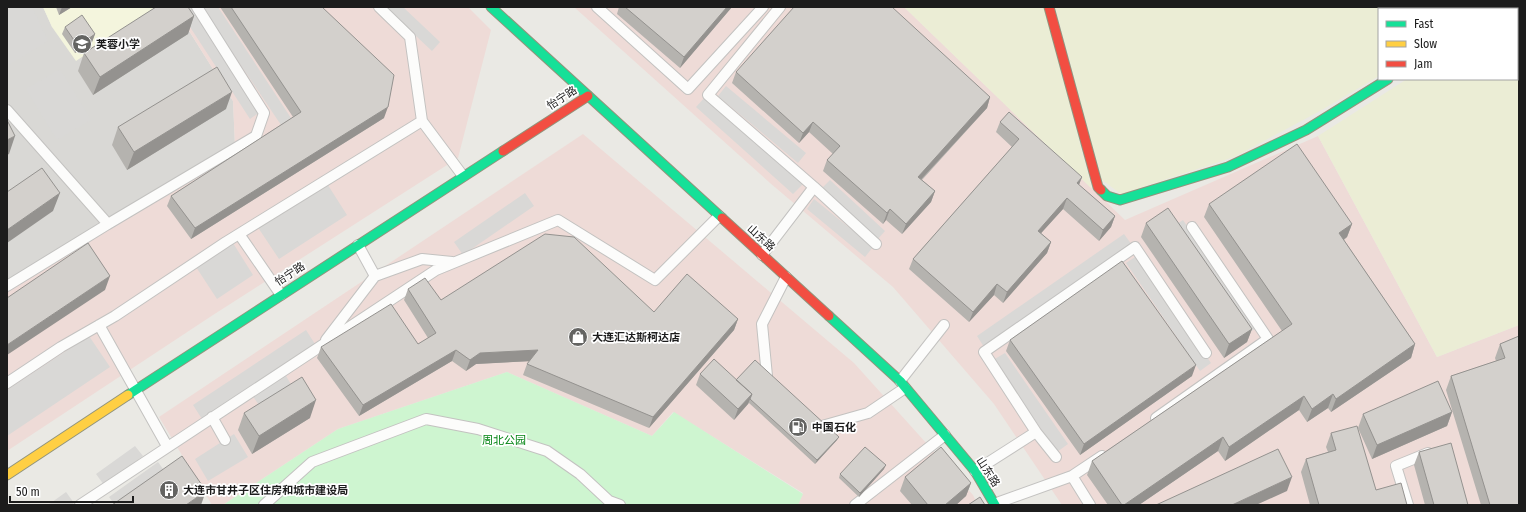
<svg xmlns="http://www.w3.org/2000/svg" width="1526" height="512" viewBox="0 0 1526 512" font-family="'Fira Sans Condensed','Noto Sans SC',sans-serif">
  <rect width="100%" height="100%" fill="#eae9e4"/>
  <path fill="#d9d8d5" d="M7,7h36l9,20 104,-20h18l59,94 2,45 -228,145z"/>
  <path fill="#eedbd7" d="M174,7h294l23,23 -33,128 -245,157 -206,136v-160l228,-145 -2,-45z
    M574,7h330l221,213 193,-84 119,221 82,-32v180h-457l-68,-101 -101,-117 -123,-104z
    M583,134l271,229 119,132 5,10h-180l5,-12 -130,-81 -21,24 -145,-64 -169,57 -115,76h-11l-53,-88z"/>
  <path fill="#f4f5dd" d="M43,7h113l-80,54 -24,-34z"/>
  <path fill="#ebedd5" d="M904,7h140l48,182z
    M1055,7h399l-1,2h-74v67l-59,35 -86,46 -113,37 -19,-14z
    M1519,7v318l-82,32 -119,-221 89,-57h110l-1,-70z"/>
  <path fill="#cef5d0" d="M507,372l145,64 22,-24 129,82 -5,11h-575l115,-76z"/>
  <path fill="#d9d8d6" d="M7,7h25l16,34 -41,25z
    M177,7h15l68,105 -10,7z
    M202,7h16l73,111 -10,7z
    M385,7h18l37,35 -8,9z
    M60,69l31,51 -34,20 -31,-51z
    M726,86l80,67 -8,10 -80,-67z
    M706,96l97,88 -10,10 -97,-87z
    M830,180l55,51 -8,9 -56,-51z
    M326,182l21,33 -68,44 -22,-33z
    M525,193l9,13 -71,49 -9,-13z
    M814,199l59,48 -8,10 -58,-48z
    M1183,220l73,108 -12,8 -73,-108z
    M1124,234l8,11 -148,102 -7,-11z
    M233,243l20,32 -36,24 -21,-32z
    M1138,255l73,108 -11,8 -74,-108z
    M306,330l9,14 -113,75 -9,-14z
    M89,336l21,31 -103,69v-46z
    M1005,353l63,91 -11,8 -64,-92z
    M285,374l8,14 -32,20 -9,-13z
    M234,434l14,23 -40,24 -13,-22z
    M135,446l8,10 -39,29 -8,-11z
    M158,462l8,11 -51,32 -6,-8z
    M66,492l8,11 -2,2h-24z"/>
  <g fill="none" stroke-linecap="round" stroke-linejoin="round">
    <defs>
      <path id="lane" d="M379,7l31,30 12,84 41,55
        M597,7l91,82 75,-82
        M7,110l101,114 -101,62
        M814,187l62,57
        M108,224l148,-88 8,-23 -67,-106
        M239,234l42,61
        M762,255l52,-68 -106,-92 72,-88
        M375,276l47,-17 30,3
        M99,325l68,121
        M326,340l49,-64 -17,-31
        M767,376l-5,-52 24,-47
        M900,381l44,-56
        M7,383l54,-36 54,-31 111,-74 196,-121
        M212,417l13,23
        M1156,418l112,-79 -76,-112
        M822,426l46,-13 37,-25
        M1036,432l20,25
        M975,471l61,-39 -52,-80 151,-105 71,106
        M1072,476l30,-20
        M994,504l78,-28 18,29
        M80,505l356,-235 122,-50 97,60 64,-64
        M264,505l48,-43 114,-43 52,10 69,22 33,23 29,27 11,4
        M855,505l90,-70
        M1408,505l-12,-39 32,-13"/>
      <path id="street" d="M1462,7l1,2
        M1498,9l3,-2"/>
      <path id="fast" d="M491,7l231,211
        M1101,190l6,6 13,4 108,-33 78,-37 82,-51
        M829,316l71,65 75,90 20,34
        M128,395l375,-244"/>
      <path id="slow" d="M7,475l121,-80"/>
      <path id="jam" d="M1049,7l49,180 3,3
        M503,151l85,-55
        M722,218l107,98"/>
    </defs>
    <use href="#lane" stroke="#c3c2c0" stroke-width="12"/>
    <use href="#street" stroke="#c3c2c0" stroke-width="22"/>
    <use href="#fast" stroke="#91947c" stroke-width="11"/>
    <use href="#slow" stroke="#91947c" stroke-width="11"/>
    <use href="#jam" stroke="#91947c" stroke-width="11"/>
    <use href="#lane" stroke="#fcfcfb" stroke-width="10"/>
    <use href="#street" stroke="#fcfcfb" stroke-width="20"/>
    <use href="#fast" stroke="#16e098" stroke-width="9"/>
    <use href="#slow" stroke="#ffcf43" stroke-width="9"/>
    <use href="#jam" stroke="#f24e42" stroke-width="9"/>
  </g>
  <path fill="#b5b3af" d="M56,7h16l-13,8z
    M220,7h102l62,111 -193,121 -24,-33 4,-10 122,-79z
    M619,7h113l-52,61 -63,-54z
    M194,16l-6,18 -95,61 -15,-24 6,-18z
    M65,27l30,7 -3,8 -17,11 -13,-19z
    M736,72l254,25 -3,11 -65,72 13,11 -4,11 -29,32 -16,-14 -3,4 -60,-53 4,-11 6,-6 -24,-22 -10,11 -67,-60z
    M226,109l-99,61 -15,-25 6,-18z
    M1000,122l82,55 -3,8 36,31 -4,11 -12,14 -36,-32 -22,24 10,9 -4,11 -44,50 -9,-8 -25,27 -60,-53 4,-10 99,-112 -16,-15z
    M1209,204l143,20 -5,13 -3,3 71,104 -4,14 -80,54 -3,-4 -21,14 -8,-12 -74,51 -7,-10 -79,54h-31l-21,-30 5,-14 190,-130 -78,-114z
    M1146,223l106,106 -5,13 -23,16 -83,-121z
    M408,289l33,11 213,12 84,7 -4,11 -85,98 -126,-53 4,-11 2,-3 -53,3 -10,7 -14,-10 -93,55 -42,-58 4,-11 97,-3 10,-6 -24,-38z
    M1519,336v169h-38l-35,-115 5,-14 45,-15 -1,-3 5,-14z
    M1010,340l182,36 -112,79 -74,-104z
    M700,374l36,6 101,60 -22,24 -66,-61 -1,1 -14,16 -38,-35z
    M1452,412l-5,14 -75,33 -14,-31 5,-14z
    M244,413l66,5 -58,36 -14,-24z
    M1331,433l45,57 31,15h-97l-9,-33 5,-13 22,-7 -2,-5z
    M1419,452l49,53h-43l-11,-40z
    M884,469l-25,28 -20,-19 1,-4z
    M905,477l66,6 -5,13 -10,9h-44l-12,-14z"/>
  <path fill="#94928f" d="M62,7h10l-13,8z
    M727,7h5l-52,61 4,-11z
    M194,16l-6,18 -95,61 7,-18z
    M95,34l-3,8 -17,11 3,-7z
    M232,92l-6,17 -99,61 7,-18z
    M990,97l-3,11 -73,79 4,-10z
    M388,107l-4,11 -193,121 4,-11z
    M813,122l-4,10 -10,11 4,-10z
    M15,136l-6,18 -2,1v-15z
    M1082,177l-4,10 -1,-4z
    M935,191l-4,11 -29,32 4,-10z
    M60,193l-7,18 -46,32v-13z
    M1067,198l-4,11 -29,32 4,-10z
    M890,209l-4,11 -3,4 4,-11z
    M1115,216l-4,11 -12,14 4,-11z
    M1352,224l-5,13 -13,9 5,-13z
    M1051,242l-4,11 -44,50 4,-11z
    M110,276l-5,14 -98,65v-10z
    M997,284l-3,11 -25,27 4,-10z
    M738,319l-4,11 -85,98 4,-11z
    M1252,329l-5,13 -23,16 5,-14z
    M1415,344l-4,14 -80,54 5,-13z
    M456,350l-4,11 -93,55 4,-11z
    M538,350l-4,11 -58,3 -10,7 4,-11 10,-7z
    M1196,365l-4,11 -112,79 4,-11z
    M752,394l-4,10 -14,16 4,-11z
    M1333,394l-5,14 -21,14 5,-13z
    M1304,396l-5,14 -74,51 4,-14z
    M316,400l-6,18 -58,36 7,-18z
    M1452,412l-5,14 -75,33 5,-14z
    M839,437l-2,3 -22,24 2,-4z
    M1223,437l-5,14 -79,54h-15z
    M886,465l-2,4 -25,28 1,-4z
    M1292,477l-5,14 -31,14h-24z
    M971,483l-5,13 -10,9h-11z
    M206,491l-5,14h-15z"/>
  <path fill="#d3d0cc" stroke="#94928f" d="M156,7h32l6,9 -94,61 -16,-24z
    M231,7h91l72,68 -6,32 -193,121 -24,-32 130,-84z
    M625,7h102l-43,50z
    M794,7h98l98,90 -72,80 17,14 -29,33 -16,-15 -3,4 -60,-53 13,-14 -27,-24 -10,11 -67,-61z
    M82,15l13,19 -17,12 -13,-19z
    M217,67l15,25 -98,60 -16,-25z
    M1009,112l73,65 -5,6 38,33 -12,14 -36,-32 -29,33 13,11 -44,50 -10,-8 -24,28 -60,-53 106,-120 -19,-17z
    M7,120l8,16 -8,4z
    M1297,144l55,80 -13,9 76,111 -79,55 -3,-5 -21,15 -8,-13 -75,51 -6,-10 -99,68h-2l-30,-44 200,-137 -83,-120z
    M42,168l18,25 -53,37v-38z
    M1168,208l84,121 -23,15 -83,-121z
    M545,234l29,3 80,75 33,-38 51,45 -85,98 -126,-53 11,-14 -58,3 -10,7 -14,-10 -93,55 -42,-58 70,-43 27,40 18,-11 -28,-44 17,-11 16,22z
    M88,243l22,33 -103,69v-47z
    M1122,261l74,104 -112,79 -74,-104z
    M1519,336v169h-29l-39,-129 54,-18 -5,-14z
    M714,359l38,35 -14,15 -38,-35z
    M755,360l84,77 -22,23 -67,-61 2,-5 -16,-14z
    M302,377l14,23 -57,36 -15,-23z
    M1438,381l14,31 -75,33 -14,-31z
    M1357,426l19,64 25,-7 6,22h-88l-13,-46 30,-9 -5,-17z
    M1451,443l17,62h-34l-15,-53z
    M865,447l21,18 -26,28 -20,-19z
    M941,447l30,36 -26,22h-17l-23,-28z
    M1278,449l14,28 -60,28h-76z
    M182,456l24,35 -20,14h-74z
    M980,497l5,8h-17z"/>
  <defs>
    <symbol id="school-disc" viewBox="-11 -11 22 22"><circle r="9.5" fill="#646462" stroke="#fff"/><path d="M0-5L7-2L0 1L-7-2ZM-4 1L0 2.5L4 1V4Q0 6-4 4Z" fill="#fff"/></symbol>
    <symbol id="shop-disc" viewBox="-11 -11 22 22"><circle r="9.5" fill="#646462" stroke="#fff"/><path d="M-5-2.5h2.3a2.7 3.5 0 0 1 5.4 0H5L5.5 6h-11ZM-1.5-2.5h3a1.5 2.3 0 0 0-3 0Z" fill="#fff"/></symbol>
    <symbol id="fuel-disc" viewBox="-11 -11 22 22"><circle r="9.5" fill="#646462" stroke="#fff"/><path d="M-5.5-6h7V0h2V4h1.3V-2.5L3-4.5l.8-.8L6-3V5H2.5V1h-1V6h-7ZM-4.2-4.7v3.2H.2V-4.7Z" fill="#fff"/></symbol>
    <symbol id="building-disc" viewBox="-11 -11 22 22"><circle r="9.5" fill="#646462" stroke="#fff"/><path d="M-4-6H4V6H1V3H-1V6H-4ZM-2.5-4.3h1.7v1.8h-1.7ZM.8-4.3h1.7v1.8H.8ZM-2.5-1h1.7V.8h-1.7ZM.8-1h1.7V.8H.8Z" fill="#fff"/></symbol>
  </defs>
  <g fill-rule="evenodd">
    <use href="#school-disc" x="71" y="33" width="22" height="22"/>
    <use href="#shop-disc" x="567" y="326" width="22" height="22"/>
    <use href="#fuel-disc" x="787" y="416" width="22" height="22"/>
    <use href="#building-disc" x="158" y="479" width="22" height="22"/>
  </g>
  <g text-anchor="middle" dominant-baseline="central" stroke-width="3.5" stroke-linejoin="round" paint-order="stroke">
    <g font-size="11" font-weight="bold" fill="#1c1c1c" stroke="#fff" text-anchor="start">
      <text x="96" y="44">芙蓉小学</text>
      <text x="592" y="337">大连汇达斯柯达店</text>
      <text x="812" y="427">中国石化</text>
      <text x="183" y="490">大连市甘井子区住房和城市建设局</text>
    </g>
    <g font-size="11" fill="#1c1c1c" stroke="#fff">
      <text transform="translate(562 98) rotate(-33)">怡宁路</text>
      <text transform="translate(761 238) rotate(42)">山东路</text>
      <text transform="translate(290 274) rotate(-33)">怡宁路</text>
      <text transform="translate(988 472) rotate(57)">山东路</text>
    </g>
    <g font-size="11" fill="#018311" stroke="#fff">
      <text x="504" y="440">周北公园</text>
    </g>
  </g>
  <rect width="1526" height="512" fill="none" stroke="#1c1c1c" stroke-width="16"/>
  <rect x="1378" y="8" width="140" height="72" fill="#ffffff" stroke="#a4a4a4"/>
  <rect x="1386" y="21" width="20" height="6" fill="#16e098" stroke="#a4a4a4"/>
  <text x="1414" y="28" font-size="12" fill="#1c1c1c">Fast</text>
  <rect x="1386" y="41" width="20" height="6" fill="#ffcf43" stroke="#a4a4a4"/>
  <text x="1414" y="48" font-size="12" fill="#1c1c1c">Slow</text>
  <rect x="1386" y="61" width="20" height="6" fill="#f24e42" stroke="#a4a4a4"/>
  <text x="1414" y="68" font-size="12" fill="#1c1c1c">Jam</text>
  <path d="M10 496v6h123v-6" fill="none" stroke="#1c1c1c" stroke-width="2"/>
  <text x="16" y="496" font-size="12" fill="#1c1c1c" stroke="#ffffff" stroke-width="3" paint-order="stroke">50 m</text>
</svg>
